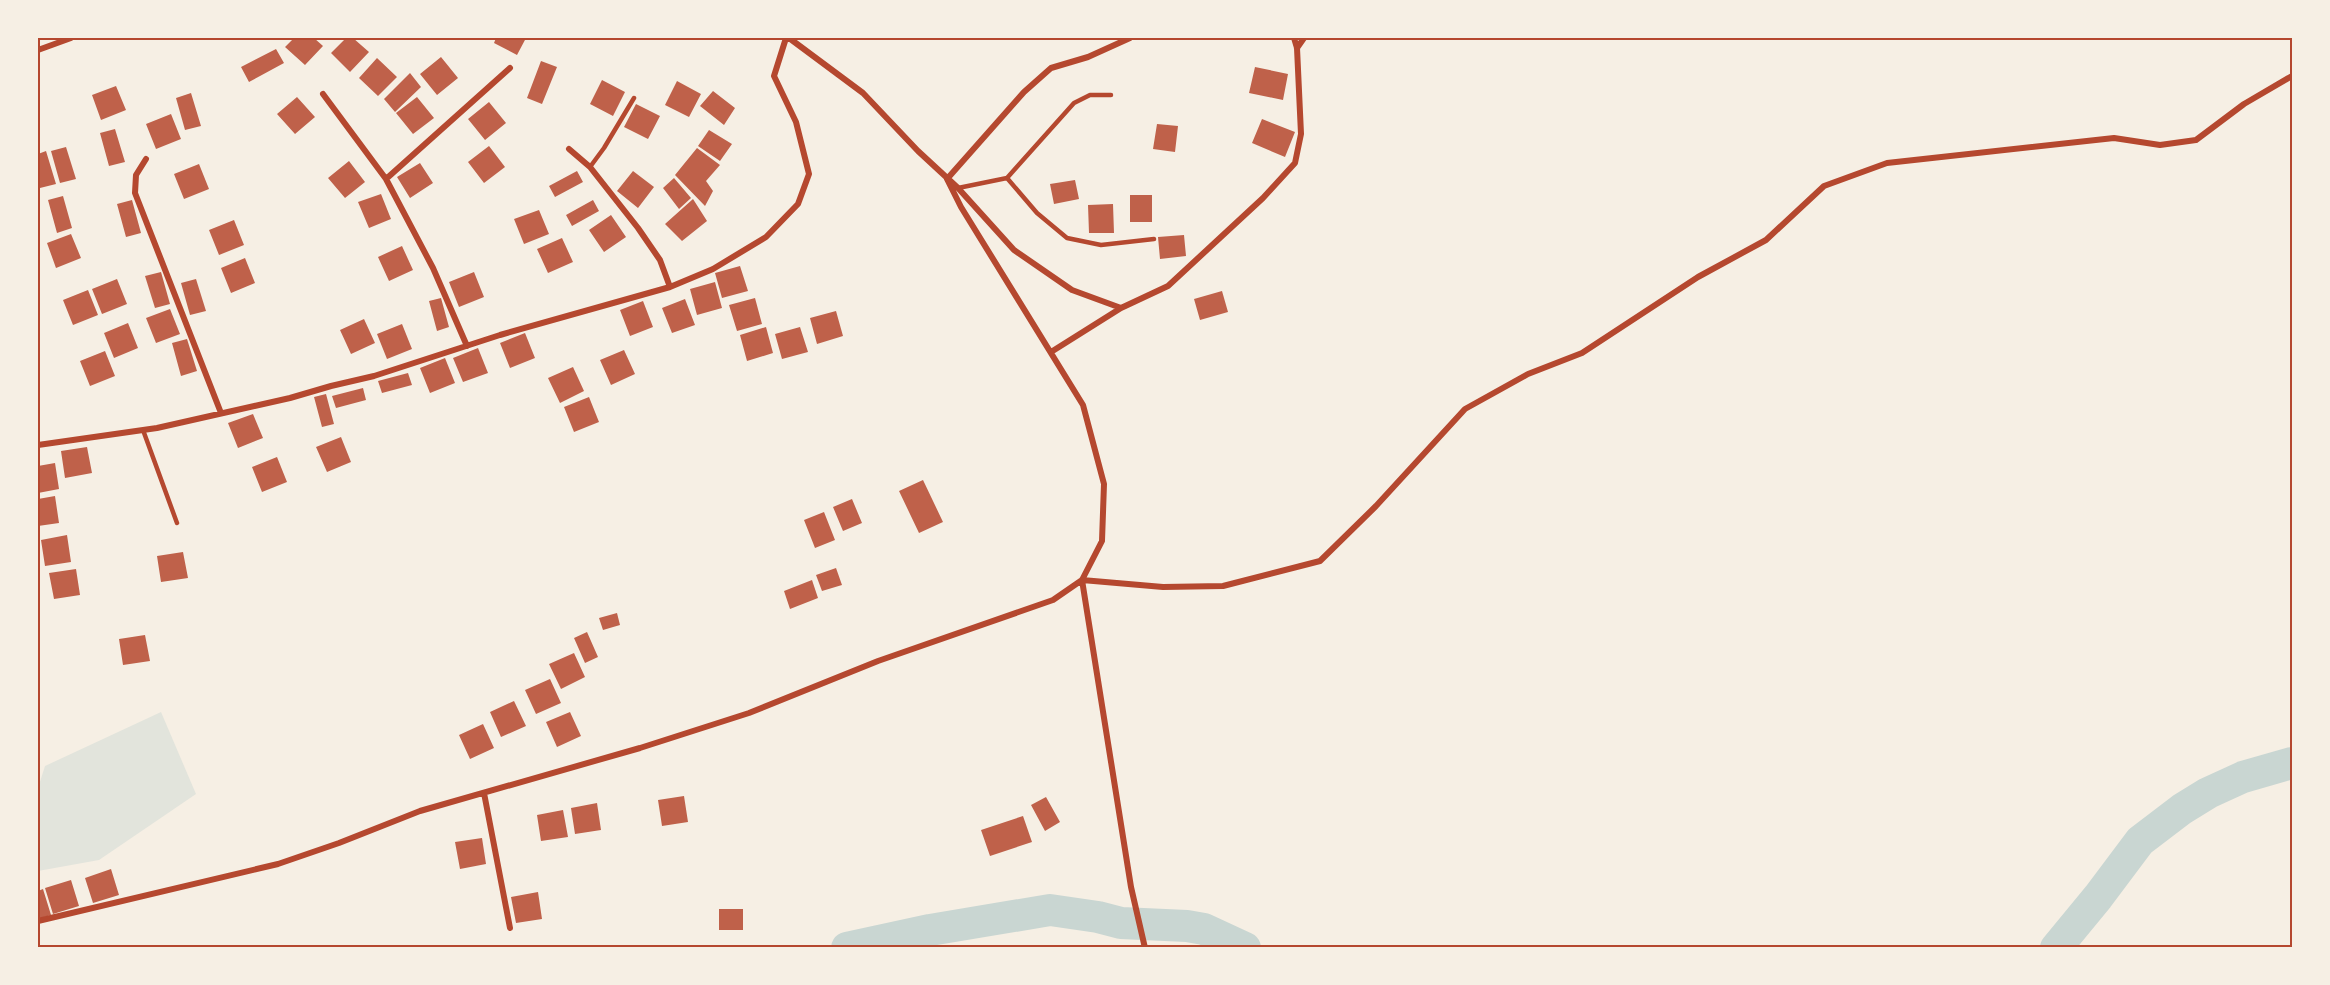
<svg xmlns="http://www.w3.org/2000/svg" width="2330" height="985" viewBox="0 0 2330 985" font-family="'Crimson Pro',serif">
  <rect width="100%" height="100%" fill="#f6efe4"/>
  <path fill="#e2e4dc" d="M161,712l35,82 -97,66 -61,11v-83l7,-22z"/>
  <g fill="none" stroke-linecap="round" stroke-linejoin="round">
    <path stroke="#c9d6d2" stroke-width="32" d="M847,948l83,-18 120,-20 48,7 23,6 66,3 17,3 41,19
      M2056,948l42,-51 42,-56 42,-32 26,-16 35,-16 49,-14"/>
  </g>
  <path fill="#bf614a" d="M294,38h20l9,8 -18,19 -20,-18z
    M346,38h7l16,14 -19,20 -19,-19z
    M496,38h30l-9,17 -23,-12z
    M276,49l8,14 -35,19 -8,-15z
    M441,57l17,21 -21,17 -17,-21z
    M377,58l20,19 -19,19 -19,-18z
    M541,61l16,6 -15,37 -15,-6z
    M1255,67l33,7 -5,26 -34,-7z
    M410,73l11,14 -26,25 -11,-13z
    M602,80l23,12 -12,24 -23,-12z
    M677,81l24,13 -12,23 -24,-12z
    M116,86l10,24 -25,10 -9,-25z
    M713,91l22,17 -11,17 -24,-19z
    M191,93l10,33 -16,4 -9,-32z
    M297,97l18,20 -20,17 -18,-20z
    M417,97l17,21 -21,16 -17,-21z
    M489,102l17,21 -21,17 -17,-21z
    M636,104l24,12 -12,23 -24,-12z
    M171,114l10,25 -25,10 -10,-25z
    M1262,119l33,13 -10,25 -33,-14z
    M1157,124l21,2 -3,26 -22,-3z
    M115,129l10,33 -16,4 -9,-33z
    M709,130l23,14 -12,17 -22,-15z
    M489,146l16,21 -21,16 -16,-21z
    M66,147l10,32 -16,4 -9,-32z
    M697,148l23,17 -14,16 7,10 -8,15 -30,-31z
    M46,151l10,33 -16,4 -2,-9v-25z
    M349,161l16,21 -20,16 -17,-20z
    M420,163l13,20 -23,15 -13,-21z
    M199,164l10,25 -25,10 -10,-25z
    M577,171l6,11 -28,15 -6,-11z
    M633,171l21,16 -16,21 -21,-17z
    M674,178l17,20 -12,11 -16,-21z
    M1075,180l4,19 -25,5 -4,-20z
    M381,194l10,25 -22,9 -11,-26z
    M1130,195h22v27h-22z
    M63,196l9,32 -15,5 -9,-33z
    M693,199l14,22 -25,20 -17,-17z
    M132,200l9,33 -15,4 -9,-33z
    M593,200l6,11 -27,15 -6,-11z
    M1113,204l1,29h-25l-1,-28z
    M539,210l10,24 -25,10 -10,-25z
    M611,215l15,22 -22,15 -15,-22z
    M234,220l10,25 -25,10 -10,-25z
    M71,234l10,24 -25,10 -9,-25z
    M1184,235l2,21 -26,3 -2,-22z
    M562,238l11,24 -25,11 -11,-24z
    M402,246l11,24 -24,11 -11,-24z
    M245,258l10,25 -24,10 -10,-25z
    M740,266l8,25 -26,7 -7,-25z
    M161,272l9,32 -15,4 -10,-32z
    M474,272l10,25 -25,10 -10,-25z
    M117,279l10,25 -25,10 -10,-25z
    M196,279l10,32 -16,4 -9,-32z
    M715,282l7,26 -25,7 -7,-26z
    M88,290l10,25 -25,10 -10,-25z
    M1222,291l6,21 -28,8 -6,-21z
    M441,298l8,29 -12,4 -8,-30z
    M755,298l7,26 -25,7 -8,-26z
    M685,299l10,26 -23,8 -10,-25z
    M643,301l10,26 -23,9 -10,-26z
    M170,309l10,25 -24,9 -10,-25z
    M836,311l7,25 -26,8 -7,-26z
    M364,319l11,24 -24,11 -11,-24z
    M128,323l10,25 -24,10 -10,-25z
    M402,324l10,25 -25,10 -10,-25z
    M766,327l7,26 -26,8 -7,-26z
    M800,327l8,25 -26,7 -7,-25z
    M525,333l10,25 -25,10 -10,-25z
    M187,339l10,32 -16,5 -9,-33z
    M478,348l10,25 -25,9 -10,-24z
    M624,350l11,24 -24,11 -11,-25z
    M105,351l10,25 -25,10 -10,-25z
    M445,358l10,25 -25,10 -10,-25z
    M573,367l11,24 -24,12 -12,-25z
    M408,373l4,12 -30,8 -4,-12z
    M363,388l3,12 -30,8 -4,-12z
    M326,394l8,30 -12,3 -8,-30z
    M589,397l10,25 -25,10 -10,-25z
    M253,414l10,24 -25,10 -10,-25z
    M341,437l10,25 -24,10 -11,-25z
    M87,447l5,26 -27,5 -4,-27z
    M277,457l10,25 -25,10 -10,-25z
    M55,463l4,26 -21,4v-27z
    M923,480l20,42 -24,11 -20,-42z
    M55,496l4,27 -21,3v-27z
    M852,499l10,24 -19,8 -10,-24z
    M824,512l11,28 -20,8 -11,-28z
    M67,535l4,27 -26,4 -4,-26z
    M183,552l5,26 -27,4 -4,-26z
    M836,568l6,17 -20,6 -6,-16z
    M76,569l4,26 -26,4 -5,-26z
    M812,580l6,18 -28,11 -6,-18z
    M617,613l3,12 -17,5 -4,-12z
    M587,632l11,25 -13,6 -11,-25z
    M145,635l5,26 -27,4 -4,-26z
    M574,653l11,24 -24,12 -12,-25z
    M550,679l11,24 -25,11 -11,-24z
    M514,701l12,25 -25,11 -11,-25z
    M570,712l11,24 -24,11 -11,-25z
    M483,724l11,24 -24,11 -11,-24z
    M684,796l4,26 -26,4 -4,-26z
    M1046,797l14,25 -15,9 -14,-26z
    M597,803l4,27 -26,4 -4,-26z
    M563,810l5,27 -27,4 -4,-26z
    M1023,816l9,26 -42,14 -9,-26z
    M482,838l4,26 -26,5 -5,-27z
    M111,869l8,26 -26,8 -8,-25z
    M71,880l8,26 -26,8 -8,-26z
    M43,889l8,26 -13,4v-28z
    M538,892l4,27 -26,4 -5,-26z
    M719,909h24v21h-24z"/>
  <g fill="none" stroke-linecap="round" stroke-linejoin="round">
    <path stroke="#b5482f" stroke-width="4.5" d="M590,167l14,-19 30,-50
      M1007,178l30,35 30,25 34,7 53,-6
      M958,188l49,-10 67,-75 16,-8h21
      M143,430l34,93"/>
    <path stroke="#b5482f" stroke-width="6" d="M789,38l74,55 55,58 40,37 56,62 58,40 49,18 47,-22 95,-88 32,-35 6,-29 -4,-86 -3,-10
      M1297,48l7,-10
      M38,50l33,-12
      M323,94l63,85 47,89 34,78
      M569,149l21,18 48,61 22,32 10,27
      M146,159l-10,16 -1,18 86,220
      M386,179l124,-111
      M947,179l77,-87 27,-24 37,-11 42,-19
      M1051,352l70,-44
      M38,445l119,-17 133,-30 41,-12 43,-10 126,-41 170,-48 43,-18 53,-32 32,-33 11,-30 -13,-52 -22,-46 12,-38
      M484,793l26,135
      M38,921l240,-57 61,-21 81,-32 220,-63 109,-35 129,-52 175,-61 29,-20 20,-39 2,-57 -21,-79 -122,-198 -14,-28
      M1145,948l-14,-61 -49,-307 81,7 60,-1 97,-25 56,-55 89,-97 63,-35 54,-21 116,-76 68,-37 58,-54 63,-23 227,-25 46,7 36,-5 48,-36 48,-28"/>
  </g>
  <rect width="2330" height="985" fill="none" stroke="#f6efe4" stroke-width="78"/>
  <rect x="39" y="39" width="2252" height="907" fill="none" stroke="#b5482f" stroke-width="2"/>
</svg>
